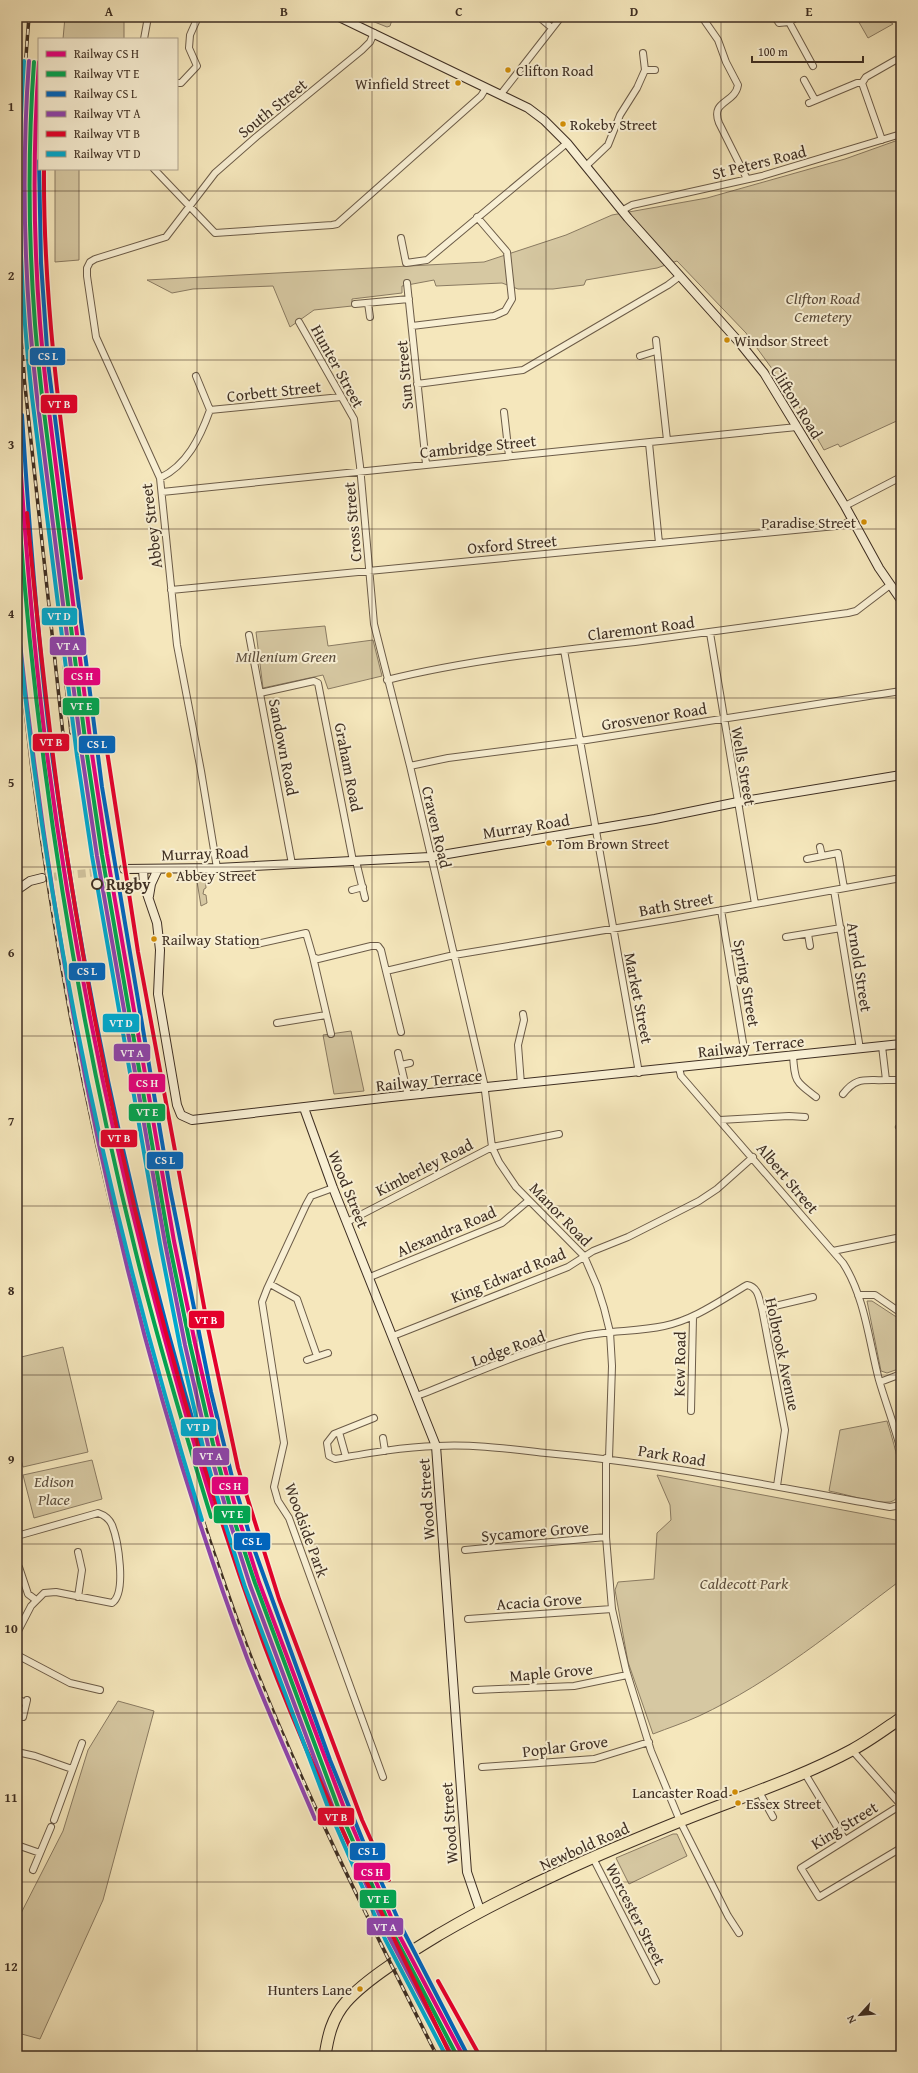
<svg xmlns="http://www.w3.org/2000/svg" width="918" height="2073" viewBox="0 0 918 2073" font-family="'Gentium Book Plus',serif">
  <rect width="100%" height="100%" fill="#f5e7bc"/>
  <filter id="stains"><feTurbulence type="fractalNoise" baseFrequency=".005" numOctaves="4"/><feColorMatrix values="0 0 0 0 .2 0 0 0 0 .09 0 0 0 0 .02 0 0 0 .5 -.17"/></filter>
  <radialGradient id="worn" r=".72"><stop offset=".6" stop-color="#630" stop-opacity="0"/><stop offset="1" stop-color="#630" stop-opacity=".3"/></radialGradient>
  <path fill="#d6c8a2" stroke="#8a7b62" d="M65,17h59v22h-61z
    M362,17h31l-3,9 -3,1z
    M856,17h27l10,7 -25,14z
    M901,139v280l-61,28 -2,-3 -14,6 -27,-47 -51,-70 -69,-72 -20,7 -71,12 -2,5 -31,4h-35l-16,-6 -66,3 -2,-6 -32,6v7l-50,6v7l-38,4 -24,17 -17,-41 -80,3 -21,4 -25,-13 337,-18 82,-27 46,-20 95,-17 138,-39z
    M55,169h24v91l-24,2z
    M325,626l3,20 45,-6 9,36 -54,13 -5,-14 -60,13 -7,-56z
    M196,875l9,1 1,12 -2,1 -1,5 3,1 1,8 -6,3z
    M351,1031l13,60 -30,3 -11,-59z
    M867,1301h5l29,19v48l-14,5 -6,-2z
    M63,1347l25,105 -65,15 -6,-23v-86z
    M887,1421c4,14 26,77 3,81 -15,2 -44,-8 -61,-11l11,-61z
    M92,1460l10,39 -68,19 -11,-43z
    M657,1475l244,46v59c-64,48 -129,102 -202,136 -15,7 -31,12 -46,18l-25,-72 -13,-72 3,-8 36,-3 3,-46 14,-13 -1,-15z
    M118,1701l36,10 -51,189 -63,139 -22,-6 -1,1v-113l46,-90 25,-81z
    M673,1834h4l10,22 -58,28 -13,-26z"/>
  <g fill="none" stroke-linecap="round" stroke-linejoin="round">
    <path stroke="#d0c29d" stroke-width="8" stroke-dasharray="8 4" stroke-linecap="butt" d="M42,878l82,-9"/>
    <defs>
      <path id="street" d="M539,17l13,11
        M702,17l16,23 8,22 12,23c-3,19 -28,15 -19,38l28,56
        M775,17l4,6 10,-1 8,-5
        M789,22l24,44
        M144,39l4,-22
        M645,70h10
        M804,80l11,20
        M177,83h4l16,-17 -8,-18 1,-13 8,-18
        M501,94l60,-77
        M809,103l48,-20h5
        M882,140l-20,-57 4,-6 35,-20
        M587,165l21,-20 12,-30 17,-27 8,-18 -2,-17
        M154,169l61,64 117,-8 5,-1 144,-128 5,-8
        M623,210l9,-5 130,-29 139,-42
        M401,238l5,25 21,-3 140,-117
        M407,283l19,181
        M368,303l2,14
        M355,304l54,-5
        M299,322l55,97 6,47 14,158 36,142 74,317 8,64 7,15 17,25 68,69 13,30 7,22 6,24 2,34 -3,92
        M412,326l82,-10 11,-5 7,-12 -5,-47 -30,-35
        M656,340l11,100
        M640,356l16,-5
        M417,384l106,-14 145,-85 12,-9
        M210,410l131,-13
        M504,412l5,44
        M649,443l10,100
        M160,478c27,-13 40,-40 50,-68l-14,-34
        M162,492l635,-65
        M845,506l56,-29
        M171,590l665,-64 7,-1 10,-6
        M710,633l45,271
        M249,635l43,229
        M564,650l75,423
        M387,680c81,-20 165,-29 248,-38 71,-9 142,-19 213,-29l8,-2 34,-26
        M260,693l54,-12 4,2 35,178
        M410,766l38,-8 132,-17 321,-50
        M820,847l2,9
        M807,859l31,-6 6,35
        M356,861l9,37
        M217,868l-16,-97 -24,-126 -17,-167 -64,-141 -9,-61v-8l3,-6 5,-3 71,-22 49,-64 41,-36 106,-87 8,-8 4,-9
        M352,890l11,-3
        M834,890l26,159
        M721,910l25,151
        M808,934l2,12
        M786,937l55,-9
        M252,945l54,-12 7,24 5,2 53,-13h7l3,4 5,21 68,-16 218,-36 229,-41
        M313,957l18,77
        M386,971l15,61
        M277,1023l49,-8
        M882,1046l4,34h15
        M398,1053l10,43
        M793,1056c2,26 2,25 23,41
        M401,1065l9,-2
        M679,1068l2,8 162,187c22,34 26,79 36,117 7,24 16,47 22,71
        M521,1084l-3,-39 6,-25 -1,-6
        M843,1094c14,-18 22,-13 43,-14
        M720,1120l69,-4 16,1
        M899,1127l2,2
        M333,1188l-22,8 -5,9 -39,84 -5,13 22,141 -10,44 4,14 11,17 94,259
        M347,1222l145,-75 67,-13
        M833,1251l68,-14
        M370,1277l132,-54 26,-22
        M270,1284l27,15 20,57
        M858,1295h17l26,18
        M762,1309l51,-12
        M393,1336l175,-69 25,-16 35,-14 71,-36 18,-12 36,-32
        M307,1360l21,-7
        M880,1382l21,-8
        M417,1396c52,-20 108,-46 162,-59 28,-7 57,-5 85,-11 30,-6 57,-26 83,-41 12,2 12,15 15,24l23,121 -8,56
        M691,1411l2,-94
        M374,1418l-40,16 -7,9 2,13 6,3c34,-6 68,-12 102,-13 37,-2 73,3 109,7 116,10 229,34 344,54l11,-2
        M339,1432l7,25
        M383,1438l2,13
        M606,1458v79l6,72 14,61 25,81 29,70 48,95 11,17
        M17,1536l81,-23c6,2 11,5 14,12 6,15 15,68 0,78l-56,-11 -12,1 -13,13 -14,27
        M465,1550l141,-13
        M19,1567l9,27 8,6
        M78,1597l4,-27 -4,-18
        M468,1619l144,-10
        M17,1655l53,28 30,7
        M476,1690l98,-4 53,-11
        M17,1699l9,4
        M23,1717l4,-17
        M852,1750l49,55
        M17,1752l18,4 37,13
        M482,1767l112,-8 55,-17
        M804,1772l41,68
        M758,1790l15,27
        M901,1805l-100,63 18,29 82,-49
        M54,1820l28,-77
        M17,1845l23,8
        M593,1858l63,123
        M33,1870l18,-43"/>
      <path id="secondary" d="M339,17l189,91 16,12 23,23 61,75 111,124 25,31 81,133 34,62 22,32
        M124,869l93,-1 213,-11 225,-38 83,-17 163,-27
        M143,869l1,16 13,38 3,27 -2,44 19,111 4,10 11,5 199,-23 510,-53
        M17,890l13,-9 12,-3
        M149,896l2,-12 7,-15
        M304,1108l29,80 103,258 31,426 13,38"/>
      <path id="highway" d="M325,2056c3,-20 7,-38 21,-54 21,-24 66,-51 94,-68 77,-45 161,-81 243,-114 55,-22 117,-42 169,-70 17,-9 33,-21 49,-32"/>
    </defs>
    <use href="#street" stroke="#6c5c48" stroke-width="8"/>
    <use href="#secondary" stroke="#3e2e22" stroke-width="10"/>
    <use href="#highway" stroke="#3e2e22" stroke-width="13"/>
    <use href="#street" stroke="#f8efd3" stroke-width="6"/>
    <use href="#secondary" stroke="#f8efd3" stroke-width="8"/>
    <use href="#highway" stroke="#f5e7bc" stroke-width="11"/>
    <defs>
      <path id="rail" d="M29,17c-5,59 -8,120 -6,179 1,21 4,43 6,64 5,52 11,105 17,157 9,73 18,147 28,220 25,189 54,377 89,564 17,90 33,180 57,269 25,95 61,188 96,279 40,106 85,209 142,307
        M25,277l-1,100 39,357
        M29,345l16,130 26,258
        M17,632c21,224 59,448 117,665 19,75 44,149 69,223 18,54 36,109 58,162 52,128 114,251 176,374"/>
    </defs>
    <use href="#rail" stroke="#3e2e22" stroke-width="3.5"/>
    <use href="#rail" stroke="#f8efd3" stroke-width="2" stroke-dasharray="6" stroke-linecap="butt"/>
    <defs>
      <path id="rail-1" d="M39,62c-8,111 -5,222 8,333l45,359 15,100 67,387 21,102 23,100 19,70 22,69 84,223 55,128 65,123
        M17,415c7,111 15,221 29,331 34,262 92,518 170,770"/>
      <path id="rail-2" d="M34,62c-8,111 -5,223 8,334l45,359 15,100 67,387 21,102 23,100 19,70 23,69 83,224 56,128 63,121
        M17,491c18,255 56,509 118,758 22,90 49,180 76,268"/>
      <path id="rail-3" d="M39,161l2,102 7,100 54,424 68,402 41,203 21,85 21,69 77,214 35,86 38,84 64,124
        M22,415c7,110 15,221 29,331 34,261 92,517 170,769"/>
      <path id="rail-4" d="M29,61c-8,112 -5,224 8,336l45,358 15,101 68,387 20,102 23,100 20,71 22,69 83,223 56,129 63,119
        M17,616c37,353 105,709 230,1042 21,54 45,107 68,161"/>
      <path id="rail-5" d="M44,169c-1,137 19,273 37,409
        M27,513c9,96 19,193 32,289 41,288 106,573 206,845 52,139 120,272 184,405
        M105,738l33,214 70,376 30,140 41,131 83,221 27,60
        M438,1981l39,70"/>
      <path id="rail-6" d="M24,61c-8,112 -5,224 8,336l45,359 15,100 68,388 20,102 23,101 20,70 22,70 84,223 56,129 61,117
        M17,618c29,307 94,608 185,902"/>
    </defs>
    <use href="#rail-1" stroke="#f8efd3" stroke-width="7"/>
    <use href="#rail-2" stroke="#f8efd3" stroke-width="7"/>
    <use href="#rail-3" stroke="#f8efd3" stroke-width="7"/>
    <use href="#rail-4" stroke="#f8efd3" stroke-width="7"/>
    <use href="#rail-5" stroke="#f8efd3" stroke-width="7"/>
    <use href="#rail-6" stroke="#f8efd3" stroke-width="7"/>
    <use href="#rail-1" stroke="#e5007d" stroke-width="4"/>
    <use href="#rail-2" stroke="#00a651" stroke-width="4"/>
    <use href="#rail-3" stroke="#0065bd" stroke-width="4"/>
    <use href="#rail-4" stroke="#8e44ad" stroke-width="4"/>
    <use href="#rail-5" stroke="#e4002b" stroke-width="4"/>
    <use href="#rail-6" stroke="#00a9ce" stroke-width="4"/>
  </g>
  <path fill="none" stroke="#3e2e22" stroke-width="1" stroke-opacity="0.55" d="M197,17v2039M372,17v2039M546,17v2039M721,17v2039M17,191h884M17,360h884M17,529h884M17,698h884M17,867h884M17,1036h884M17,1206h884M17,1375h884M17,1544h884M17,1713h884M17,1882h884"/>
  <g fill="#d28e07" stroke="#f8efd3" stroke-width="1.5">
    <circle cx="508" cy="70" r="3.5"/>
    <circle cx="458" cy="83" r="3.5"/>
    <circle cx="563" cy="124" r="3.5"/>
    <circle cx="727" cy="340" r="3.5"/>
    <circle cx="864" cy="522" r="3.5"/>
    <circle cx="549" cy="843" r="3.5"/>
    <circle cx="169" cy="875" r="3.5"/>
    <circle cx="154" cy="939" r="3.5"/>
    <circle cx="735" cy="1792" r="3.5"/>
    <circle cx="738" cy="1803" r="3.5"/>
    <circle cx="360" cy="1989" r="3.5"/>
  </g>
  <circle fill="#f8efd3" stroke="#3e2e22" stroke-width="2" cx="97" cy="884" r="5"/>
  <g text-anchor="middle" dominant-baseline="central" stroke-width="4" stroke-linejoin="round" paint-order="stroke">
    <g font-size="15" fill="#3e2e22" stroke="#f8efd3" text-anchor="start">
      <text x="516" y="70">Clifton Road</text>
      <text x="450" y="83" text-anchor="end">Winfield Street</text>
      <text x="570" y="124">Rokeby Street</text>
      <text x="734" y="340">Windsor Street</text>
      <text x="856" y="522" text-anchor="end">Paradise Street</text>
      <text x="556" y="843">Tom Brown Street</text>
      <text x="176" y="875">Abbey Street</text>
      <text x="162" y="939">Railway Station</text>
      <text x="728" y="1792" text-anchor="end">Lancaster Road</text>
      <text x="746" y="1803">Essex Street</text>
      <text x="352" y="1989" text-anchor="end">Hunters Lane</text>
    </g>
    <g font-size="16" fill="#3e2e22" stroke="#f8efd3">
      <text transform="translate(272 108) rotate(-39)">South Street</text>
      <text transform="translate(759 162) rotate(-14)">St Peters Road</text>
      <text transform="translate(338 366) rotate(61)">Hunter Street</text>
      <text transform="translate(404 375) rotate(-95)">Sun Street</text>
      <text transform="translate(274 391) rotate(-6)">Corbett Street</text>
      <text transform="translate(797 402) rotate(58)">Clifton Road</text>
      <text transform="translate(478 446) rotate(-6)">Cambridge Street</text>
      <text transform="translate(352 522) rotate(-95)">Cross Street</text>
      <text transform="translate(151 526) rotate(-97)">Abbey Street</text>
      <text transform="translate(512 544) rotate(-5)">Oxford Street</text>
      <text transform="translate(641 628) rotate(-7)">Claremont Road</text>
      <text transform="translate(654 716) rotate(-9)">Grosvenor Road</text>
      <text transform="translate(284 747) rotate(79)">Sandown Road</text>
      <text transform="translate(744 766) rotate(80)">Wells Street</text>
      <text transform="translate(349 767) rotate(79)">Graham Road</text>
      <text transform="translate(526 826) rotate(-9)">Murray Road</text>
      <text transform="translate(437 827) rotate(77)">Craven Road</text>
      <text transform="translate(205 853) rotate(-2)">Murray Road</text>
      <text transform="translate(676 904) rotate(-10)">Bath Street</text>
      <text transform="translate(860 967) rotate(81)">Arnold Street</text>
      <text transform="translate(747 983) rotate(80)">Spring Street</text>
      <text transform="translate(639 998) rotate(79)">Market Street</text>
      <text transform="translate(751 1046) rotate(-6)">Railway Terrace</text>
      <text transform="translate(429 1080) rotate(-6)">Railway Terrace</text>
      <text transform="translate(424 1167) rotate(-27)">Kimberley Road</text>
      <text transform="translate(788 1178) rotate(50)">Albert Street</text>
      <text transform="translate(349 1189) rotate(68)">Wood Street</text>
      <text transform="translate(561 1214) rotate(46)">Manor Road</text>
      <text transform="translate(446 1231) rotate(-23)">Alexandra Road</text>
      <text transform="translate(508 1275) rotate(-22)">King Edward Road</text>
      <text transform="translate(508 1348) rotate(-20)">Lodge Road</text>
      <text transform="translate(783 1354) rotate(78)">Holbrook Avenue</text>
      <text transform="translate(679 1364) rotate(-89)">Kew Road</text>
      <text transform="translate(672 1455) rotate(9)">Park Road</text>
      <text transform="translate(426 1499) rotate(-94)">Wood Street</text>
      <text transform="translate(307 1530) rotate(70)">Woodside Park</text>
      <text transform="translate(535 1531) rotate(-5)">Sycamore Grove</text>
      <text transform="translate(539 1601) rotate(-4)">Acacia Grove</text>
      <text transform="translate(551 1672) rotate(-5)">Maple Grove</text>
      <text transform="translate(565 1746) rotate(-7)">Poplar Grove</text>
      <text transform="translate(449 1823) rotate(-94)">Wood Street</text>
      <text transform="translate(844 1825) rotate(-32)">King Street</text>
      <text transform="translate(584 1846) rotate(-24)">Newbold Road</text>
      <text transform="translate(636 1914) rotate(63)">Worcester Street</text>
    </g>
    <g font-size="16" font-style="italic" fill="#5c4d3c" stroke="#f8efd3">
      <text x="823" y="298">Clifton Road<tspan x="823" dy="18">Cemetery</tspan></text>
      <text x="286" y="656">Millenium Green</text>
      <text x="54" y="1481">Edison<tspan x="54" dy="18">Place</tspan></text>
      <text x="744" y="1583">Caldecott Park</text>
    </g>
    <g font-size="16" font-weight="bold" fill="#3e2e22" stroke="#f8efd3" text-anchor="start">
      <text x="106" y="884">Rugby</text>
    </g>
  </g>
  <g stroke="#f8efd3" stroke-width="1.5">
    <rect x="29" y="347" width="37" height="19" rx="4" fill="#0065bd"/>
    <rect x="40" y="394" width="38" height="20" rx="4" fill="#e4002b"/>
    <rect x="41" y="607" width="37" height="19" rx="4" fill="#00a9ce"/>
    <rect x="49" y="636" width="38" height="20" rx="4" fill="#8e44ad"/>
    <rect x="63" y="667" width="38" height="19" rx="4" fill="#e5007d"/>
    <rect x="62" y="697" width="38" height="19" rx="4" fill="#00a651"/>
    <rect x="32" y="733" width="38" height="19" rx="4" fill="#e4002b"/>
    <rect x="78" y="735" width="38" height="19" rx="4" fill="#0065bd"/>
    <rect x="68" y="962" width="38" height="19" rx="4" fill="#0065bd"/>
    <rect x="102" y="1013" width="38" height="20" rx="4" fill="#00a9ce"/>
    <rect x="113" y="1043" width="38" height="19" rx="4" fill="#8e44ad"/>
    <rect x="128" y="1073" width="38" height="20" rx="4" fill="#e5007d"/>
    <rect x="128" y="1103" width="38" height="19" rx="4" fill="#00a651"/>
    <rect x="100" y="1129" width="38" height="19" rx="4" fill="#e4002b"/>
    <rect x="146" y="1151" width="38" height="19" rx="4" fill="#0065bd"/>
    <rect x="188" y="1310" width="37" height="19" rx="4" fill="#e4002b"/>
    <rect x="180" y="1418" width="37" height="19" rx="4" fill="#00a9ce"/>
    <rect x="192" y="1447" width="38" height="19" rx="4" fill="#8e44ad"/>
    <rect x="211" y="1476" width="38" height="19" rx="4" fill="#e5007d"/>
    <rect x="213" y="1505" width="38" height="19" rx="4" fill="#00a651"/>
    <rect x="233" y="1532" width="38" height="19" rx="4" fill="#0065bd"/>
    <rect x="317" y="1807" width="38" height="19" rx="4" fill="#e4002b"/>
    <rect x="349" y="1842" width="37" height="19" rx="4" fill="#0065bd"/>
    <rect x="353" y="1862" width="38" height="19" rx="4" fill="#e5007d"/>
    <rect x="359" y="1889" width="38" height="20" rx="4" fill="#00a651"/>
    <rect x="366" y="1917" width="38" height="19" rx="4" fill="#8e44ad"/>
  </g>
  <g font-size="11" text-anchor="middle" font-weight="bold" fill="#fff">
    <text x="48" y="360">CS L</text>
    <text x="59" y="408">VT B</text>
    <text x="59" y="620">VT D</text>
    <text x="68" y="650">VT A</text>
    <text x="82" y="680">CS H</text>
    <text x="81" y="710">VT E</text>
    <text x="51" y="746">VT B</text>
    <text x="97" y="748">CS L</text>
    <text x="87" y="975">CS L</text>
    <text x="121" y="1027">VT D</text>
    <text x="132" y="1057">VT A</text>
    <text x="147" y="1087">CS H</text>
    <text x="147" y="1116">VT E</text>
    <text x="119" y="1142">VT B</text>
    <text x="165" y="1164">CS L</text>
    <text x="206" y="1324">VT B</text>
    <text x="198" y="1431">VT D</text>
    <text x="211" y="1460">VT A</text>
    <text x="230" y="1490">CS H</text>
    <text x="232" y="1518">VT E</text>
    <text x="252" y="1545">CS L</text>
    <text x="336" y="1821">VT B</text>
    <text x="368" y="1855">CS L</text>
    <text x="372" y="1876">CS H</text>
    <text x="378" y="1903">VT E</text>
    <text x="385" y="1931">VT A</text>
  </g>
  <rect width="918" height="2073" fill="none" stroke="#f5e7bc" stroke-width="44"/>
  <rect x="38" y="38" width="140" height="132" fill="#f8efd3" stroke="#aea28c"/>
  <rect x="46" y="51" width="20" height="6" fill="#e5007d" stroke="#aea28c"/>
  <text x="74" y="58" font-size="12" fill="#3e2e22">Railway CS H</text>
  <rect x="46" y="71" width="20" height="6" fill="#00a651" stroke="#aea28c"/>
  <text x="74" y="78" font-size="12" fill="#3e2e22">Railway VT E</text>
  <rect x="46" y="91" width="20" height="6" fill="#0065bd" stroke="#aea28c"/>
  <text x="74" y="98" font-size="12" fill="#3e2e22">Railway CS L</text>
  <rect x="46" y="111" width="20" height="6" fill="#8e44ad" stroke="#aea28c"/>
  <text x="74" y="118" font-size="12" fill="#3e2e22">Railway VT A</text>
  <rect x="46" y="131" width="20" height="6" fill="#e4002b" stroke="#aea28c"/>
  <text x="74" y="138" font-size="12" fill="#3e2e22">Railway VT B</text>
  <rect x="46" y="151" width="20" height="6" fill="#00a9ce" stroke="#aea28c"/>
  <text x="74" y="158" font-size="12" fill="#3e2e22">Railway VT D</text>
  <g transform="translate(860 2015) rotate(243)" stroke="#f8efd3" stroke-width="3" paint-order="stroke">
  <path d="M0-3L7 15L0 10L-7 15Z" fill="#3e2e22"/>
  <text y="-6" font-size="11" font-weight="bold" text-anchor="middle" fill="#3e2e22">N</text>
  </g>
  <path d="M752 56v6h111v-6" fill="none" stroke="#3e2e22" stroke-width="2"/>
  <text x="758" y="56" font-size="12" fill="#3e2e22" stroke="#f8efd3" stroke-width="3" paint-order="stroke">100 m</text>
  <rect x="22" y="22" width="874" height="2029" fill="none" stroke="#3e2e22" stroke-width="1.5"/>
  <g font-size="13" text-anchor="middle" font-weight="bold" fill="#3e2e22">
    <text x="109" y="16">A</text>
    <text x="284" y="16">B</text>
    <text x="459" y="16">C</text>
    <text x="634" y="16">D</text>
    <text x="809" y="16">E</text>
    <text x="11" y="111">1</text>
    <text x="11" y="280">2</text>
    <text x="11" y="449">3</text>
    <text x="11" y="618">4</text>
    <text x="11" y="787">5</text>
    <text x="11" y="957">6</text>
    <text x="11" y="1126">7</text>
    <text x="11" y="1295">8</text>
    <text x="11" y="1464">9</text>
    <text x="11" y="1633">10</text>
    <text x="11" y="1802">11</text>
    <text x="11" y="1971">12</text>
  </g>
  <rect width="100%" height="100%" filter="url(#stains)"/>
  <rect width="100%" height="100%" fill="url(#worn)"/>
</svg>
